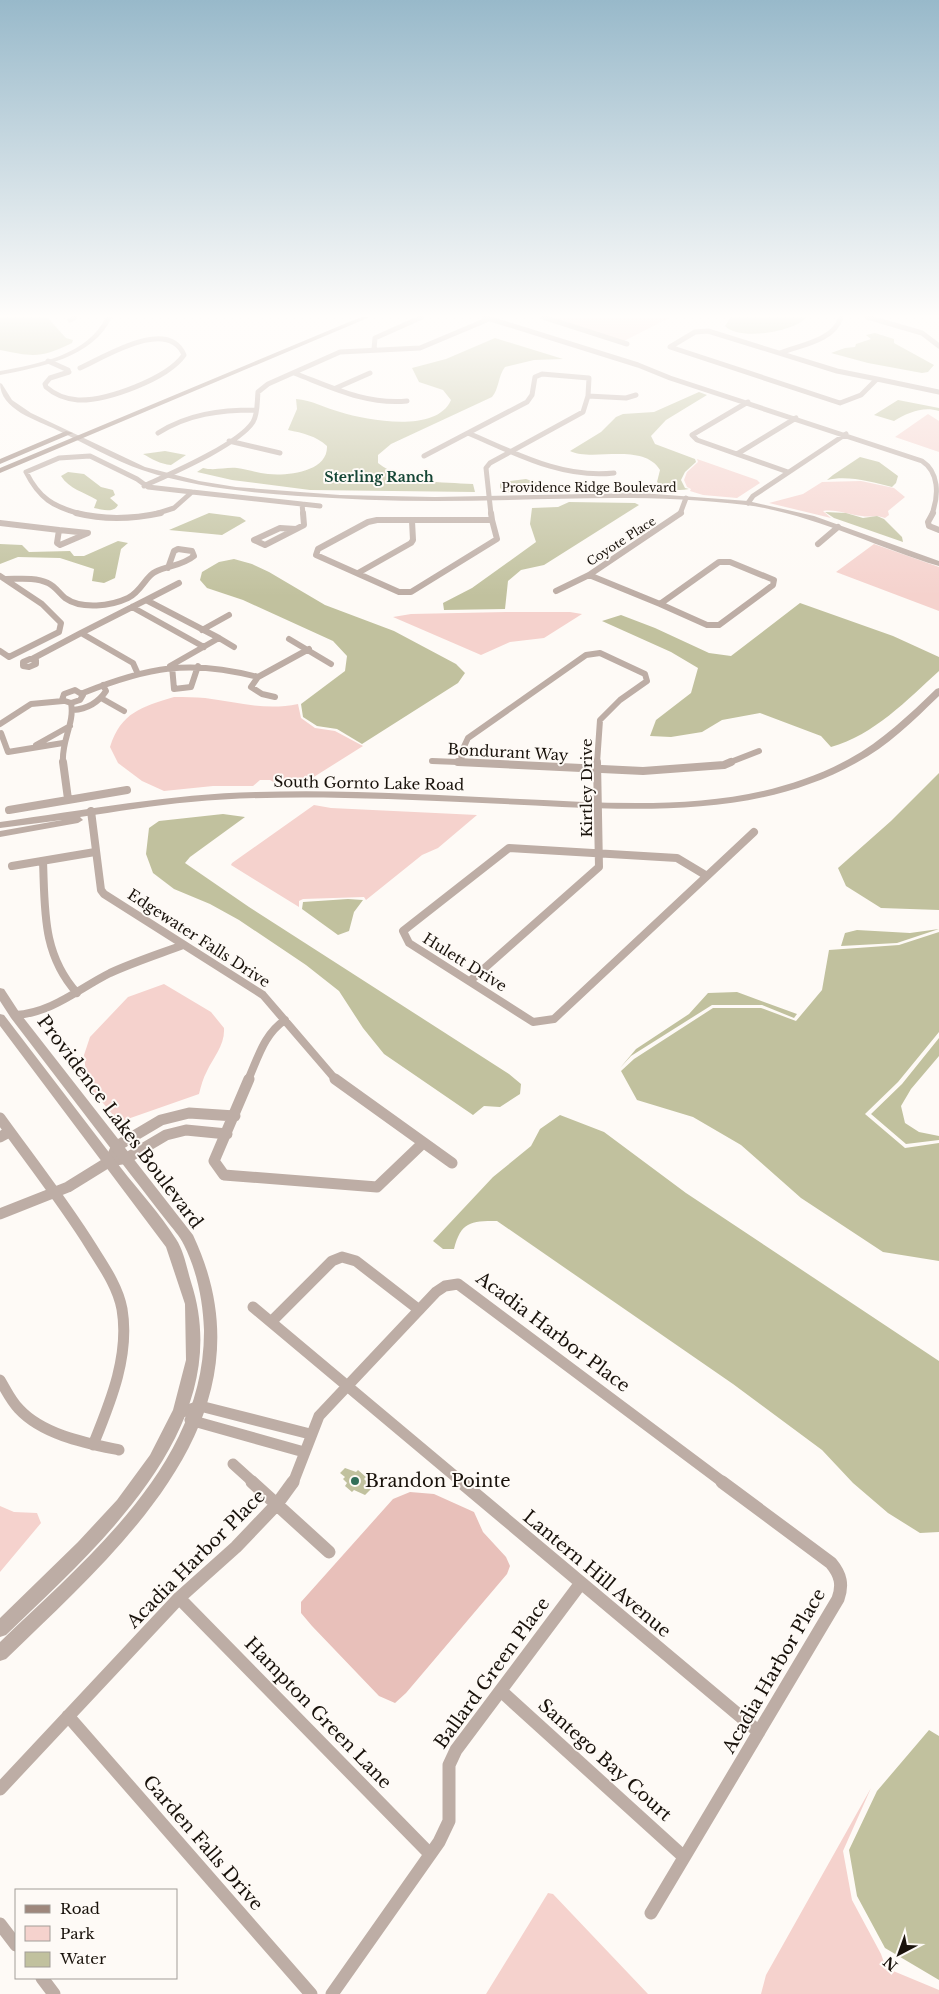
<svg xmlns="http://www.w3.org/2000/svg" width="939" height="1994" viewBox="0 0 939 1994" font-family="'Libre Baskerville',serif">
  <rect width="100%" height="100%" fill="#fefaf6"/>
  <path fill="#f5d2cd" d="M550,317h121l-47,24z
    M928,414l11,7v31l-44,-15z
    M697,459l60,21 3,3 -23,15 -34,-3 -13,-4 1,-2 -4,-2 -3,-7 3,-8 11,-10z
    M861,481l33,7 11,9 -17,14 1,4 -4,3c-9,-4 -14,0 -23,-2 -13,-1 -25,-7 -39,-5l8,7 -62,-15 34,-9 19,-12z
    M874,544l65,23v44l-103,-39z
    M506,612h64l12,2 -38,24 -34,4 -29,13 -88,-38 18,-3z
    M174,697c11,0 21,0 31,1 33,4 60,13 93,6l3,14 14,10 20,3 28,15 -54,34h-23l-11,3 -5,-3h-10l-7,6h-40l-49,5 -22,-10 -24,-18 -8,-16c11,-35 32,-40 64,-50z
    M314,805l17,3 146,7 -39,33 -16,7 -56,45 -2,-3 -61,2 -4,2v6l-68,-42 1,-2z
    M164,984l47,28 13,16c1,17 -10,28 -17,43 -4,7 -6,15 -8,23l-80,28 -27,-32v-6l-6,-11 -2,-18 6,-18 38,-40z
    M0,1506l14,6 23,1 4,10 -41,49z
    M871,1788l-28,63 9,49 29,54 5,14 53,22v4h-178l5,-19z
    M548,1893l5,1 95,100h-162z"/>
  <path fill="#e8c0ba" d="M410,1492l24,2 40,18 9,20 23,25 4,9 -3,8 -101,119 -11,10 -16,-7 -67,-70 -11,-13v-11l92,-103z"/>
  <path fill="#c1c19e" d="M0,317h47l19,21 7,2 -1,3c-31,15 -38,14 -72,7z
    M731,317h75v1c-13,14 -67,23 -81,8z
    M875,333l19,6v4l40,22 -6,7 -6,1 -54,-10 -37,-10 14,-5 10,-1 1,-3 15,-5 -5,-4z
    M495,338l68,21 -29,1 -29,7c-7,9 -6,22 -13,30l-101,47 -13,11v8c27,21 63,19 95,21l2,8 -165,-2 -78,-10 -35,-8 6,-4c12,3 22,-1 34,0 10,1 20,5 31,6 19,2 60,-2 59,-28 -11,-10 -24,-13 -39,-16l9,-21 -1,-10c16,1 29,9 44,13 29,9 97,21 111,-12l-8,-10 -24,-8 -7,-14 34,-9z
    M699,392l8,3 -41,25 -15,16 4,8 40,15 1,3 -11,10 -4,8 4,8 4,1c-12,2 -23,1 -32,-7l3,-12c-17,-28 -69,-8 -90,-19l31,-19 15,-15 7,-3 31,-2z
    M898,400l41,8v3c-16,-5 -30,1 -45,10l-20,-6z
    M165,451l21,4 -15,10c-11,-1 -19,-6 -28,-11z
    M860,457l19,5 19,14 -2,7 -4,4c-20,-5 -44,-12 -65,-7l6,-5z
    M68,472l16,2 17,13 12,3 2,5 -5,3 8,7c-4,8 -15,5 -24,3l3,-8c-13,-8 -28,-11 -36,-24z
    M526,479l32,11 -50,3 -8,-5v-5l3,-1z
    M569,502l66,1 4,2 -95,60 -23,5 -13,11 -3,28 -61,1 -1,-7 29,-15 64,-46 -6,-18 2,-16 26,-1z
    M825,512l21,1 17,5 14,-2 7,3 18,18 1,5 -69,-24z
    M209,513l31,4 6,4 -24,14 -53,-5z
    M118,541l10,2 -7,6 -6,29 -11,5 -12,-2 2,-12 -34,-11 -42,-1 -18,7v-20l22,1 7,7 41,-1 4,5h10z
    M234,559l18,5 17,8 56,33 69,26 62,33 9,9 -7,10 -96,61 -25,-15 -20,-3 -14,-9 -2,-13 44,-33 2,-15 -14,-15 -90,-41 -36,-12 -7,-8 2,-8 17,-10z
    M800,603l93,33 46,21v14c-32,29 -65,64 -108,76l-10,-11 -61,-23 -38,7 -20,12 -31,5 -21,-1 6,-16 35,-27 7,-25 -27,-16 -69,-31 19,-6 34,13 54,25 22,3z
    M939,773v137l-58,-2 -35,-22 -8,-18 53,-47z
    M223,814l22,3 -55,40 -5,6 64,44 260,167 12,10 -1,10 -20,13 -16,-1 -11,9 -89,-61 -21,-26 -24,-37 -33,-26 -67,-45 -29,-16 -36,-15 -21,-16 -7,-19 3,-26 10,-7z
    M348,899l15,1 -9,12 -5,19 -11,4 -36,-26 1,-7z
    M939,929l-42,14 -56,3 4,-13 12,-3 53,3z
    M939,932v100l-41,50 -33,32 40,34 34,-5v118l-56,-9 -82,-54 -60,-53 -48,-28 -56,-17 -16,-29 13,-12 79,-51h48l35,13 26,-31 7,-40 70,-5z
    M737,992l60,22 -3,4 -32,-13h-50l-81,51 -11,12 16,-19 53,-35 19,-21z
    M939,1038v18l-28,33 -10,17 4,17 14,9 20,4v4l-33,4 -35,-30 31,-30z
    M560,1115l44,17 82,61 253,168v171l-19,1 -32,-20 -35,-30 -31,-33 -89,-66 -236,-163c-27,0 -36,1 -43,28h-11l-10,-8 60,-64 38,-31 9,-17z
    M345,1468l11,4 2,-2 8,7 -2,2 4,4 -2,2 5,4 -6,6 -11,-5 -2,2 -7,-6 2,-3 -4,-4 2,-2 -5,-4z
    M929,1730l10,6v244l-54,-32 -28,-52 -8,-46 28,-59z"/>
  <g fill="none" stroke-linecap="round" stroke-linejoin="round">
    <path stroke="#bdada5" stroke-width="5" d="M484,317l154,48 32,13 252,83c17,11 17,34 10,53
      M543,317l84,27
      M867,317l55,16 17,13
      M70,320l5,-3
      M708,331l129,40 40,8 -16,16 -21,8 -170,-56 25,-15z
      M374,349l1,-11 47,-21
      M780,353c20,-8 54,-12 61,-36
      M48,361l20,9
      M69,372l-19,6 -5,6 1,3c9,8 20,12 32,13 29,1 89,-21 106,-45 -16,-39 -81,3 -104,13
      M294,373c37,14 72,32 113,28
      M877,379l62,13
      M336,388l34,-15
      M588,396l38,2 10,-3
      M748,402l-56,33 5,5 91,32
      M158,433c30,-19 62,-23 97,-23
      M468,433c47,20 94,46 146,40
      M229,441l51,12
      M737,454l59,-36
      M424,456l103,-54 5,-7 3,-18 7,-3 47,4 -1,18 -5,16 -93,51 -4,5 5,46
      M144,486c26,-12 94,-41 109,-64 5,-8 4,-21 5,-30l10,-8 72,-32 80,-4 69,-29
      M192,492l128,14
      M748,503l5,-7 93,-62
      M302,504l1,10
      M81,514c-28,-7 -42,-16 -55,-42l33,-14 31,-2 47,23 11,8 44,5 -18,16 -19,6
      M680,514l6,-16"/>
    <path stroke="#bdada5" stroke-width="6" d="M76,513c28,7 57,6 85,0
      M491,513l1,7
      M933,513l-5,9 1,4 10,4
      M377,520h115l5,19 -86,53h-12l-83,-37 2,-6 50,-27z
      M0,523l59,7
      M296,529l-16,-1 -26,12 11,5 39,-20 -1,-12
      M59,530l29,3 -28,12 -3,-2z
      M818,544l20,-17
      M719,562h11l44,18 -1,5 -54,40h-12l-47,-21z
      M358,573l53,-30 2,-3 -1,-19
      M589,575l71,29
      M0,576l42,28 19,19 -2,9 -50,25 -9,-6
      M6,579c13,0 29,-2 42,4 7,3 11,10 17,15 17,12 46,8 63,0 13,-6 18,-22 27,-26 14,-7 27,-6 39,-16l-2,-5 -14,-2 -4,2 -6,17
      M556,591l33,-16 92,-62
      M146,600l33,-17
      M132,607l72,40
      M202,630l27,-15
      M219,638l15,9
      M289,639l42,25
      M30,659l6,1v4l-7,3 -6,-1v-4z
      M32,659l49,-26
      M172,666l2,23 17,-2 7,-21
      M137,672l-4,-9 -52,-30 65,-33 73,38 -49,28
      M258,677l-7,10 11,7 13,3
      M75,690l8,5 -3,5 -9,3 -9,-3 2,-6z
      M83,693c65,-26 107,-34 175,-16l51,-28
      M101,698l23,13
      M73,710c14,-1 25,-7 33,-19l-3,-6
      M0,724l31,-20 32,-3
      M1,733l7,19 55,-9
      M36,745l34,-19
      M432,761l52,2
      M63,763c-2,-22 12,-40 8,-60
      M462,763l-1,-10 7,-15 118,-83 14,-2 45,21 2,7 -27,19 -20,20 -3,43
      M728,763l31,-12"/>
    <path stroke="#bdada5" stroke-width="8" d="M63,762l5,37
      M458,762l185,9 81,-6 7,-3
      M9,810l118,-20
      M91,811l10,79 3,4 159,101 73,85
      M509,848l168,10 30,18 -153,143 -21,3 -124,-79 -6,-12z
      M43,861c2,49 -1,93 34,132
      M12,866l83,-14
      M707,876l47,-44
      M470,981l129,-114 -2,-105
      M15,1015c37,-2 63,-26 95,-42 24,-11 49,-19 73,-28
      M248,1080c10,-22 16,-46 37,-60"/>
    <path stroke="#bdada5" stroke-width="11" d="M249,1079l-35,82 10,14 153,12 46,-44
      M335,1079l117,84
      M0,1118c31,43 64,85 92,130 12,19 26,39 30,61 8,47 -12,94 -29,136
      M0,1137l9,-5
      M110,1161l7,-15 44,-26 28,-7 46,3
      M0,1214l68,-27 42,-26 17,-3 39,-23 20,-5 41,4
      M253,1307l210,176
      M271,1322l61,-61 10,-4 14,4 62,48
      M0,1380c6,10 11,21 19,29 24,26 67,34 100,41
      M179,1413l21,-7 110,28
      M190,1420l114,32
      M233,1464l21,19
      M293,1483l26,-67 117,-124 9,-6 13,-2 266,199"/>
    <path stroke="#bdada5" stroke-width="13" d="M252,1482l77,70
      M461,1482l298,250
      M179,1598l251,256
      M501,1691l183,166
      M68,1716l243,278
      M0,1789l179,-191 57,-51 41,-43 16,-22
      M651,1913l187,-314c5,-14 3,-24 -7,-36l-109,-81
      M0,1924l16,21
      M42,1978l12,16
      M332,1994l107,-152 10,-21v-56l7,-15 125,-167"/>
    <path fill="#bdada5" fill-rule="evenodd" d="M106,317h6c-19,41 -72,50 -112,58v-4c38,-7 88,-16 106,-54z
      M0,383l2,1 10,16 19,13 114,54 54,14 37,6 104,8 95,2 206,-4 107,8 66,15 125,45v5c-64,-19 -126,-52 -193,-61 -103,-13 -207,-4 -310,-4 -46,0 -92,-2 -138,-5 -53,-4 -105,-9 -156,-26 -27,-9 -58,-27 -85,-40 -20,-10 -57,-20 -57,-47z
      M939,688v8c-26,25 -51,50 -83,67 -90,50 -195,48 -294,44 -58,-3 -116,-6 -174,-8 -66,-2 -132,-3 -197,3 -37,3 -75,10 -111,15l3,3 -5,3 -78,14v-6l62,-11 -62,8v-6c85,-12 171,-28 256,-30 88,-3 176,3 264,7 110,5 228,15 329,-40 33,-18 60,-44 87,-70z
      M0,988l4,1 15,23 174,223c85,180 -71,311 -187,424l-6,2v-19c88,-85 205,-179 204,-312 -1,-29 -7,-59 -20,-85 -4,-9 -12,-17 -18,-25 -12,-15 -23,-30 -35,-45 -40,-52 -80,-105 -120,-157l-11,-17z
      M0,1014l4,1c39,51 78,102 117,153 18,23 39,46 55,71 8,12 11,30 15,43 47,144 -93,264 -185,353l-6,2v-19l78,-76 39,-42 33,-45 23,-45 13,-50 -1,-56 -19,-57 -166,-221z"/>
    <path fill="#9e877c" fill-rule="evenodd" d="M361,317h9l-370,156v-5z
      M66,431l7,2 -73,31v-5z"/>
  </g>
  <linearGradient id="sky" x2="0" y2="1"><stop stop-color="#98b9ca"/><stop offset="0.53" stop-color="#fffdfb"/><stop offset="1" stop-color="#fffdfb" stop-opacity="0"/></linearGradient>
  <rect width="939" height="596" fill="url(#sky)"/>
  <circle fill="#326e59" stroke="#fefaf6" stroke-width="2" cx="355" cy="1481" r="5"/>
  <g text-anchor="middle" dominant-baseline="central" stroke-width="4" stroke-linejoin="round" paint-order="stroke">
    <g font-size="12" fill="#19120b" stroke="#fefaf6">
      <text x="589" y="487">Providence Ridge Boulevard</text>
      <text transform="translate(621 541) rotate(-33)">Coyote Place</text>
    </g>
    <g font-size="14" font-weight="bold" fill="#144535" stroke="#fefaf6">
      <text x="379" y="477">Sterling Ranch</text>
    </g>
    <g font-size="15" fill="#19120b" stroke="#fefaf6">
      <text transform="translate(508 752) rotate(3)">Bondurant Way</text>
      <text transform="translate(369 783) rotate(1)">South Gornto Lake Road</text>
      <text transform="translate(586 788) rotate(-90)">Kirtley Drive</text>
      <text transform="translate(199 938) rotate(33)">Edgewater Falls Drive</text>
      <text transform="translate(465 962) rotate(32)">Hulett Drive</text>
    </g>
    <g font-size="18" fill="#19120b" stroke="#fefaf6">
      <text transform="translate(120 1122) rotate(53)">Providence Lakes Boulevard</text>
      <text transform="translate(553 1332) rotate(37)">Acadia Harbor Place</text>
      <text transform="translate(196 1559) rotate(-45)">Acadia Harbor Place</text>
      <text transform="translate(597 1574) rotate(40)">Lantern Hill Avenue</text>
      <text transform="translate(774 1671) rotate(-60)">Acadia Harbor Place</text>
      <text transform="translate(492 1673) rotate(-54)">Ballard Green Place</text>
      <text transform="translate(318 1713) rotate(46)">Hampton Green Lane</text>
      <text transform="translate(605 1760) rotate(42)">Santego Bay Court</text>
      <text transform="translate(203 1843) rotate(49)">Garden Falls Drive</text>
    </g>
    <g font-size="18" fill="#19120b" stroke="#fefaf6" text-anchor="start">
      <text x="365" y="1481">Brandon Pointe</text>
    </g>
  </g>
  <rect x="15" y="1889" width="162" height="90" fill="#fefaf6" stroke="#a29d98"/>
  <rect x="25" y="1905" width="25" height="8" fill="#9e877c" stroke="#a29d98"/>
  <text x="60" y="1914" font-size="15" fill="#19120b">Road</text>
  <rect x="25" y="1926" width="25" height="15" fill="#f5d2cd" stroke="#a29d98"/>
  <text x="60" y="1939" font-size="15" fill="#19120b">Park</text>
  <rect x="25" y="1952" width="25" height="15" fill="#c1c19e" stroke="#a29d98"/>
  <text x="60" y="1964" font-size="15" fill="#19120b">Water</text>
  <g transform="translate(899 1954) rotate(221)" stroke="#fefaf6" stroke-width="4" paint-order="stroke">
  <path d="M0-4L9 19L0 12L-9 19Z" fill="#19120b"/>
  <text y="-8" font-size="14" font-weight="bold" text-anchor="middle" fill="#19120b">N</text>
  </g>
</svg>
